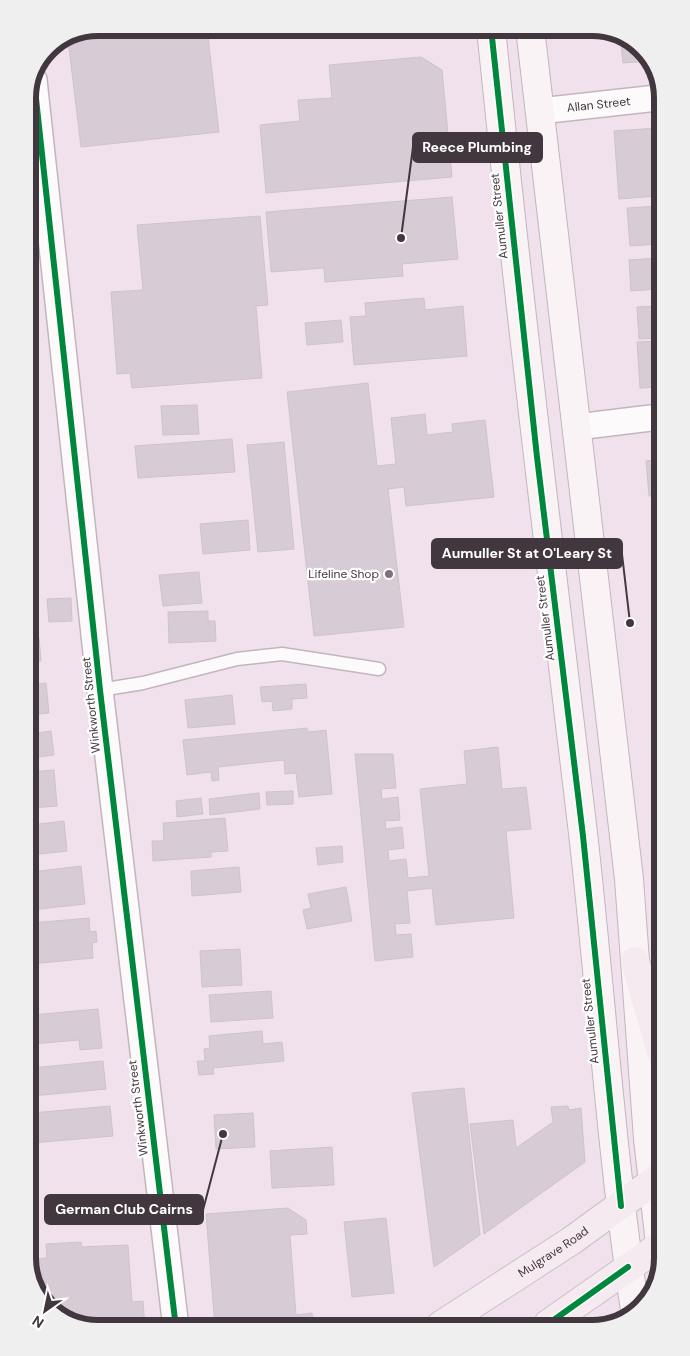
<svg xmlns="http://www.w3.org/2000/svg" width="690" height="1356" viewBox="0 0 690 1356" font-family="'DM Sans',sans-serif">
  <rect width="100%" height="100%" fill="#f1e1ec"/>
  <path fill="#d7ccd5" stroke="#cec3cd" d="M98,28h109l12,104 -138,15 -13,-107z
    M264,28h24l-24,2z
    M620,36l15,6 14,19 -26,2z
    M421,57l21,13 10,107 -186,16 -6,-68 40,-4 -2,-21 34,-2 -3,-33z
    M657,128l1,68 -39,3 -5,-68z
    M452,197l6,62 -56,5 1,12 -78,6 -1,-14 -53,4 -5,-60z
    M658,206v38l-28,2 -3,-38z
    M260,216l8,89 -12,1 6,72 -130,10 -2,-15 -13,1 -6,-82 32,-2 -6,-65z
    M658,258v31l-27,2 -2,-31z
    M424,298l1,12 38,-4 4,50 -113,9 -4,-48 16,-1 -1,-13z
    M658,306v32l-19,1 -2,-32z
    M341,320l2,22 -36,3 -2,-22z
    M658,341l1,46 -19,1 -3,-46z
    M368,383l9,83 19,-2 -5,-46 34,-4 2,21 26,-3 -1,-8 33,-4 9,77 -88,9 -2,-19 -16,2 16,138 -90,9 -27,-244z
    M197,405l2,29 -36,1 -2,-29z
    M232,439l3,33 -97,6 -3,-32z
    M284,442l10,107 -36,3 -11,-107z
    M659,459v37h-10l-3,-35z
    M248,520l2,30 -47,4 -3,-30z
    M35,530v13h-5l2,23h-2v-35z
    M199,572l3,31 -39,3 -4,-31z
    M30,580h4l2,44h-6z
    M71,598l1,23 -23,1 -2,-23z
    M208,611v10h7l1,20 -47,2 -1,-31z
    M39,638l2,23 -11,1v-23z
    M46,683l3,30 -19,2v-30z
    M306,684l1,14 -15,1v10l-19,2 -1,-10 -10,1 -2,-15z
    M232,695l3,29 -47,4 -3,-28z
    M307,728l1,4 18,-2 6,64 -33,3 -3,-24 -11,1 -1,-14 -66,7 1,13 -7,1 -1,-9 -24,3 -4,-35z
    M51,731l3,24 -24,3v-24z
    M498,747l4,42 24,-2 5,42 -25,2 8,87 -78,7 -4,-37 -25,3 3,32 -15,1 1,11 15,-1 2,23 -38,4 -20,-207h38l3,34 -15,1 1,10 16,-2 2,23 -15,1 1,8 16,-2 2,21 -16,2 1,11 17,-2 2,19 21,-2 -9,-87 47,-5 -3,-33z
    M54,770l3,36 -26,2v-36z
    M293,791v13l-26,1 -1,-13z
    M259,793l1,16 -50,6 -1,-16z
    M201,798l2,16 -26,3 -1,-16z
    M225,818l3,33 -17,1v5l-58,4 -1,-20h12l-1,-18z
    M64,821l3,30 -36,4v-30z
    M342,846l1,16 -25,3 -2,-17z
    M81,866l4,38 -54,6v-38z
    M239,867l2,25 -49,4 -1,-25z
    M346,887l6,34 -45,8 -4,-19 8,-2 -3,-14z
    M89,918l1,14 6,-1 1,11 -5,1 1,15 -62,6v-41z
    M240,949l2,36 -40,2 -2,-36z
    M271,991l2,27 -62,4 -2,-27z
    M98,1009l4,39 -22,2 -1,-10 -47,4v-29z
    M262,1031l1,13 19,-2 2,19 -71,7 1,6 -15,1 -2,-14h8l-1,-12 6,-1 -1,-12z
    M103,1061l3,28 -74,7v-28z
    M464,1088l16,147 -46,32 -22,-174z
    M110,1106l3,30 -81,7v-30z
    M568,1106l1,4 12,-2 4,54 -101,72 -14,-110 43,-4 3,28 37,-26 -2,-15z
    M253,1113l2,34 -39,2 -2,-34z
    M332,1147l2,38 -62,3 -2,-37z
    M288,1208l18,12 1,14 -17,1 6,80 16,-2 1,13 -98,1 -9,-113z
    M386,1218l8,75 -42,4 -8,-75z
    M81,1242l1,5 46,-2 4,57 11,-1 2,27h-52l-38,-14 -22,-29v-26l14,-1 -1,-14z"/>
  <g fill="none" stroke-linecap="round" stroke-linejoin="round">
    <defs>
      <path id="lane" d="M100,690l43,-7 94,-24 45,-5 97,15"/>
      <g id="street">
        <path d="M34,80l66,610 76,638"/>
        <path id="s1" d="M540,111l117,-13"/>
        <path d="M577,427l82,-10"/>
      </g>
      <path id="secondary" d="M491,28c27,269 60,537 92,805 18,159 28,319 52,477
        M530,28l99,851 19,260 14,122"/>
      <g id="primary">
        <path d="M635,961l27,94"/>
        <path d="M548,1324l114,-80"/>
        <path id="s2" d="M441,1325l130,-84 91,-66"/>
      </g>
    </defs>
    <use href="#lane" stroke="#c2b6be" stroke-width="15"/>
    <use href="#street" stroke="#c2b6be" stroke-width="28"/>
    <use href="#secondary" stroke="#c2b6be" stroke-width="30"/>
    <use href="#primary" stroke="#cac1c6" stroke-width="30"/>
    <use href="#lane" stroke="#fdfafc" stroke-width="12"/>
    <use href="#street" stroke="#fdfafc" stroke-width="25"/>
    <use href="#secondary" stroke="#f9f3f5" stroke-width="28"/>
    <use href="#primary" stroke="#f5eaef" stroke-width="28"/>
    <defs>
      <path id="cycleway" d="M491,28l46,429 46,379 38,370
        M34,80l66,610 76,638
        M548,1324l80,-57"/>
    </defs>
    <use href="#cycleway" stroke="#fff" stroke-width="9"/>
    <use href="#cycleway" stroke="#00873e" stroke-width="6"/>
  </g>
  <circle fill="#80727c" stroke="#fff" stroke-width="2" cx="389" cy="574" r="5"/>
  <g text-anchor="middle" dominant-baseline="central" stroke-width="4.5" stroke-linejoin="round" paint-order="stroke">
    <g font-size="12" fill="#43373f" stroke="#fff">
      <text stroke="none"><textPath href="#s1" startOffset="59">Allan Street</textPath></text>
      <text transform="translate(499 216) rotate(-96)">Aumuller Street</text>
      <text transform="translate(545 618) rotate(-97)">Aumuller Street</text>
      <text transform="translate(91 705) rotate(-96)">Winkworth Street</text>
      <text transform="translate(590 1021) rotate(-96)">Aumuller Street</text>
      <text transform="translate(138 1108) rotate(-97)">Winkworth Street</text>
      <text stroke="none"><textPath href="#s2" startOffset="134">Mulgrave Road</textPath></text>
    </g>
    <g font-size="12" fill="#43373f" stroke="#fff" text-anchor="end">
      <text x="379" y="574">Lifeline Shop</text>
    </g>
  </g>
  <path d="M0 0H690V1356H0ZM98 36H592A62 62 0 0 1 654 98V1258A62 62 0 0 1 592 1320H98A62 62 0 0 1 36 1258V98A62 62 0 0 1 98 36Z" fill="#f0eff0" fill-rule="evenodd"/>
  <path fill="none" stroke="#43373f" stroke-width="6" d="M98 36H592A62 62 0 0 1 654 98V1258A62 62 0 0 1 592 1320H98A62 62 0 0 1 36 1258V98A62 62 0 0 1 98 36Z"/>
  <path fill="none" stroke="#43373f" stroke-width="2" d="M401 238L413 147M630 623L622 554M223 1134L203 1210"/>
  <g fill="#43373f" stroke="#fff" stroke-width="2">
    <circle cx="401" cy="238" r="5"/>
    <circle cx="630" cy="623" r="5"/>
    <circle cx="223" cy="1134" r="5"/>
  </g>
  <g fill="#43373f" stroke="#43373f" stroke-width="2">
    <rect x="413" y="133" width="129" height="29" rx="5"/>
    <rect x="432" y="539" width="190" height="29" rx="5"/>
    <rect x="45" y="1195" width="158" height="29" rx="5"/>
  </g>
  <g font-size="14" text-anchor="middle" font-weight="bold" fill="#fff">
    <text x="477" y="152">Reece Plumbing</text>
    <text x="527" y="558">Aumuller St at O'Leary St</text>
    <text x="124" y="1214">German Club Cairns</text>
  </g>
  <g transform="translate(45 1311) rotate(213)" stroke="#ffffff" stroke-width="4" paint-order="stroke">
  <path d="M0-4L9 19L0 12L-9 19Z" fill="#43373f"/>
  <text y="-8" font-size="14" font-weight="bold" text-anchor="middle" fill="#43373f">N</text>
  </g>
</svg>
